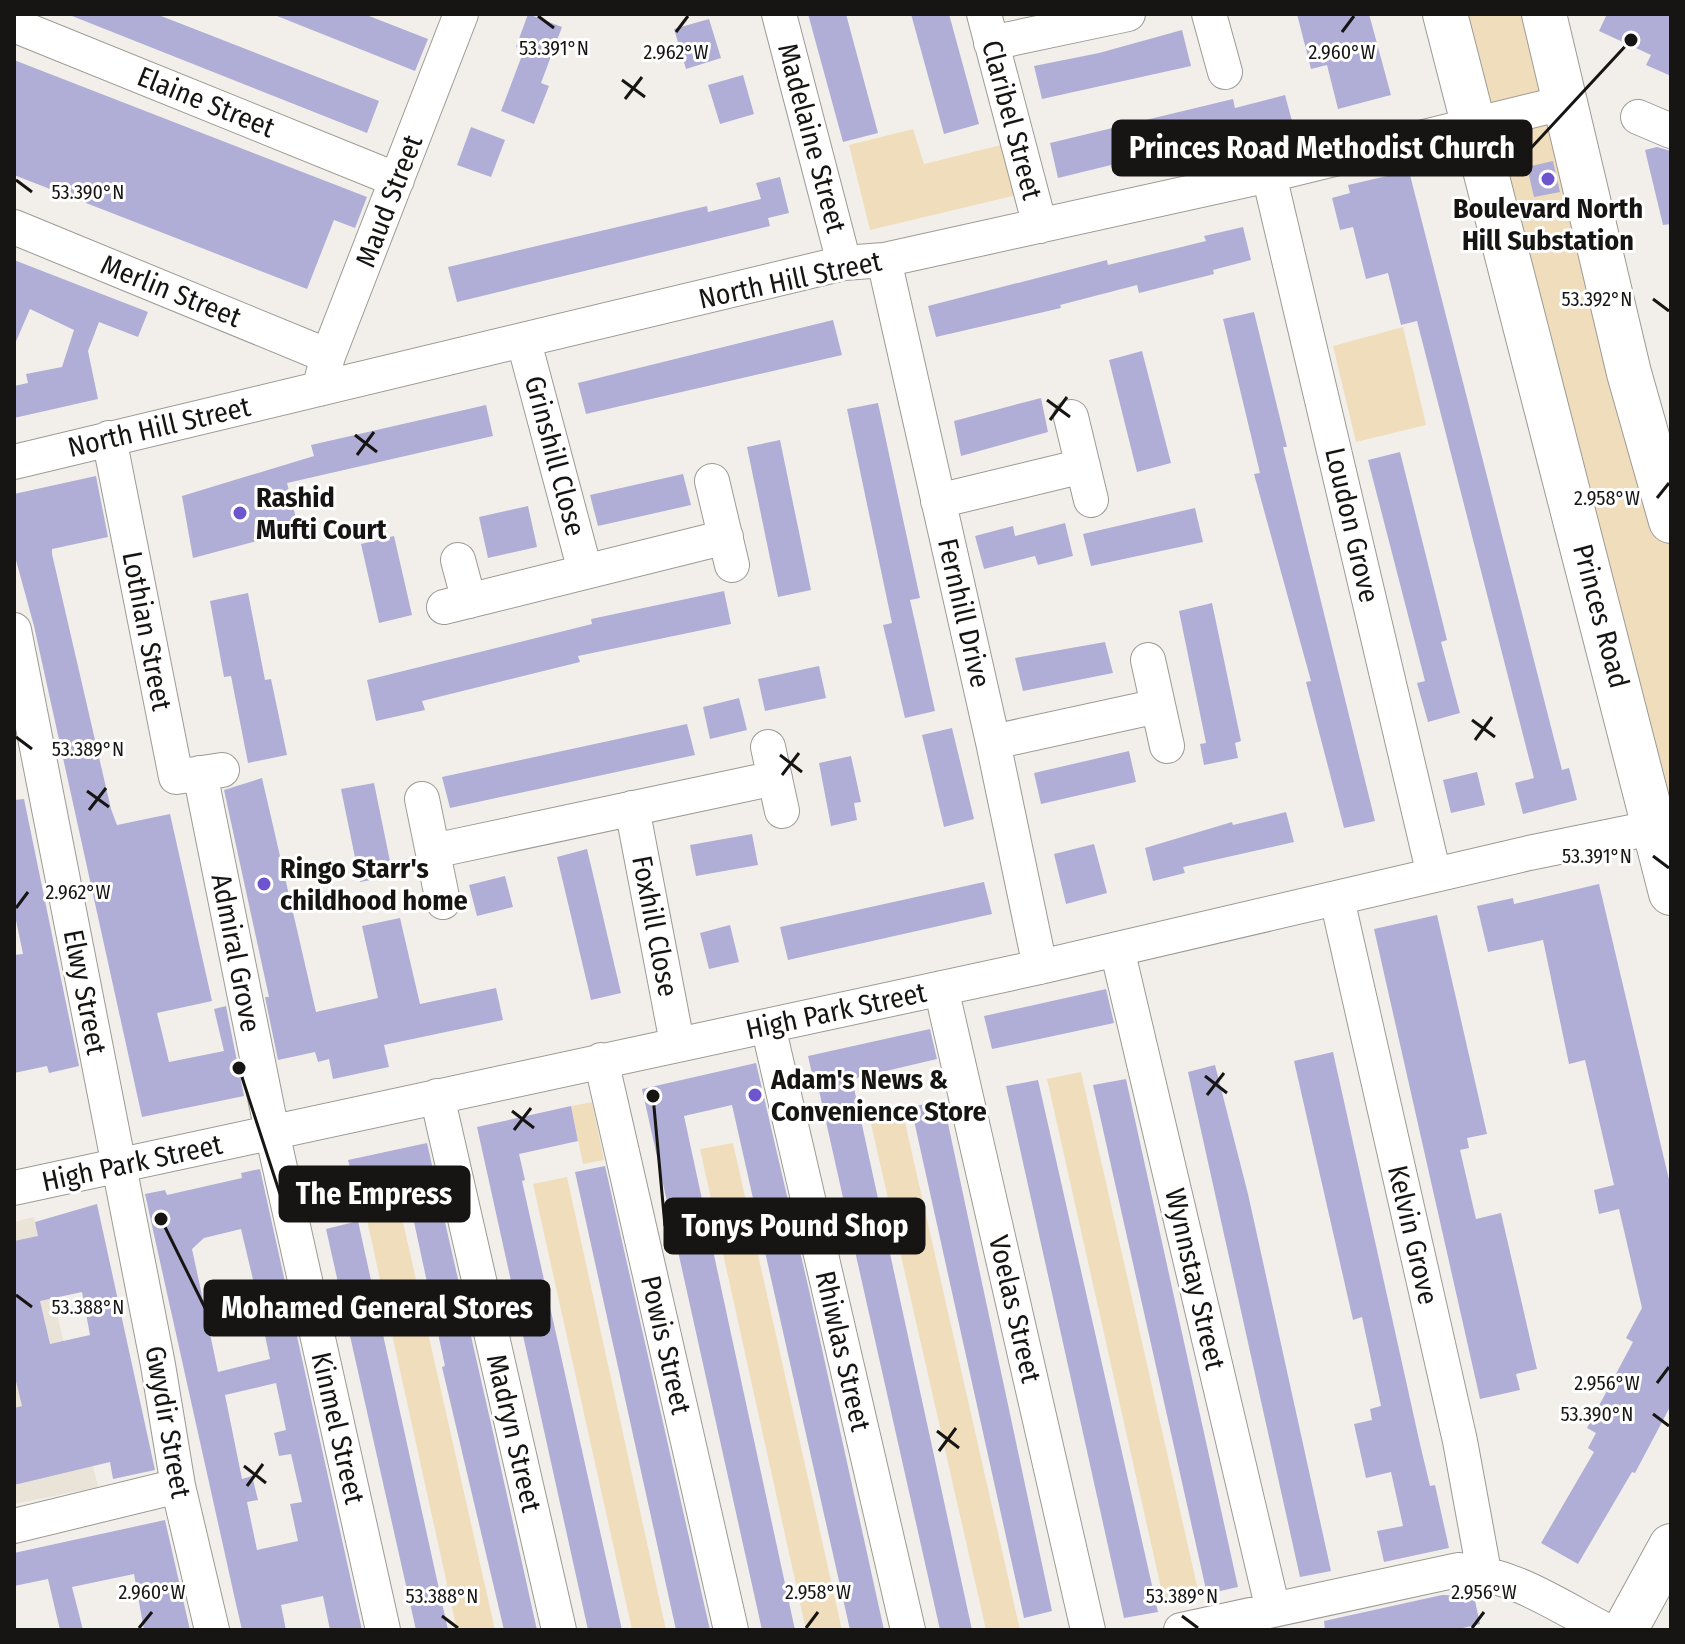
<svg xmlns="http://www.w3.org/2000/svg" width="1685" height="1644" viewBox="0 0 1685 1644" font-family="'Fira Sans Condensed',sans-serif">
  <rect width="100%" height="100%" fill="#f2efea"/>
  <path fill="#eae3d7" d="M34,1217l64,270 -84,17v-282z"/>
  <path fill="#f0ddbc" d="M1445,14h99l127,507v372z
    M913,129l11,35 77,-19 16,50 -147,35 -21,-85z
    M1403,327l23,98 -70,17 -23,-96z
    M1081,1072l119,527 -35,7 -118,-527z
    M592,1102l12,58 -21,4 -12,-58z
    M902,1109l118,521h-34l-117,-515z
    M733,1143l109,487h-36l-106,-481z
    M567,1177l99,453h-34l-99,-446z
    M401,1213l94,417h-38l-90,-410z"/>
  <path fill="#b0aed6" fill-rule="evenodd" d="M67,14h89l223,87 -12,32z
    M272,14h92l64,25 -13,32z
    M528,14l34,13 -21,56 8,3 -15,38 -33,-13 23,-61 -8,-3z
    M808,14h38l32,119 -35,9z
    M911,14h38l30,110 -35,10z
    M1297,14h72l22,81 -53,14 -11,-44 -16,4z
    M1607,14h64v62l-25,-11 5,-10 -52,-24z
    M709,19l12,39 -35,11 -12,-40z
    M1182,30l9,36 -149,33 -8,-33 65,-13z
    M14,60l353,137 -12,31 -21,-8 -27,69 -293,-114z
    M743,75l11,39 -34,10 -12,-39z
    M1285,95l7,26 -234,57 -8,-35 183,-44 2,9z
    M471,127l34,13 -14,37 -34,-12z
    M1657,147l14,4v73l-8,1 -18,-75z
    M1553,161l7,31 -26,5 -7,-30z
    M1409,171l153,599 7,-2 8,32 -54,14 -8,-31 19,-5 -117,-457 -16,4 -13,-52 -22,6 -13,-52 -13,3 -8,-32 18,-5 -2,-8z
    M780,177l9,36 -21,5 2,8 -313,76 -9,-35 259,-61 1,6 53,-13 -5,-16z
    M1243,227l8,33 -38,10 1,4 -75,19 -2,-8 -77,20 1,3 -125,29 -8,-31 179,-46 1,5 98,-24 -2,-5z
    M14,260l134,52 -10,25 -39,-15 -11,29 10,48 -84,19v-32l14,-3 -2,-9 36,-7 12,-37 -44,-21 -16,37z
    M1254,312l33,135h-4l92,374 -31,7 -38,-146 5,-1 -57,-207 6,-1 -37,-154z
    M833,320l9,35 -256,59 -8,-31z
    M1142,351l29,112 -34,9 -28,-112z
    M1041,398l7,34 -87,24 -7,-35z
    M878,403l42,195 -10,2 25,111 -30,7 -22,-93 9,-2 -45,-214z
    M486,405l7,31 -206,47 12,47 -106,28 -11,-62 132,-40 -3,-11z
    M780,440l31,150 -33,7 -31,-150z
    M1400,452l47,188 -6,2 19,71 -32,9 -11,-39 8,-2 -57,-221z
    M683,474l8,31 -93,21 -8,-31z
    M96,476l12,61 -56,12v5l59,255 6,16 53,-11 42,187 -55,12 5,20 7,29 55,-11 -10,-42 12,-3 18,90 -102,21 -108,-491 -20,-73v-59z
    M528,506l9,41 -49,11 -9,-41z
    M1195,508l8,34 -112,24 -8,-32z
    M1065,523l8,33 -35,9 -3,-9 -51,13 -9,-33 38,-10 2,10z
    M394,536l18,79 -33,8 -18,-79z
    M724,591l7,33 -153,32 2,6 -158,39 3,9 -49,11 -9,-41 225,-56 -1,-5z
    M248,593l17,87 6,-1 16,76 -39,8 -17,-87 -7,1 -14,-76z
    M1212,603l29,138 -6,2 3,15 -34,7 -4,-21 6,-1 -27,-132z
    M1105,642l8,31 -90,18 -8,-33z
    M819,666l7,32 -61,13 -7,-32z
    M739,698l8,32 -37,9 -7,-32z
    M687,724l8,31 -245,53 -8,-31z
    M952,728l22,91 -30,8 -22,-92z
    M1129,751l7,31 -95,22 -7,-31z
    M851,756l10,46 -7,1 3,17 -26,6 -12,-63z
    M1477,772l8,33 -34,8 -8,-33z
    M262,778l54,234 62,-14 -16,-72 38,-8 20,86 76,-16 7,32 -119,25 5,22 -56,12 -4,-20 -11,3 -3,-10 -37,8 -13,-63h4l-45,-207z
    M374,783l19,93 -33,6 -19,-93z
    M24,799l55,267 -30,7 -2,-7 -33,7v-118l9,-1 -9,-43v-111z
    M1286,812l8,30 -111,25 2,6 -32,8 -8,-33 87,-26 1,3z
    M752,834l6,31 -62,11 -6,-31z
    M1094,844l13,49 -41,11 -12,-50z
    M587,849l34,144 -30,7 -34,-143z
    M505,876l8,31 -36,9 -8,-31z
    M984,882l8,32 -204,46 -8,-33z
    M1599,884l72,304v217l-36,68 -3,-1 -54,92 -37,-21 53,-91 -6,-4 8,-15 -9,-5 46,-86 -7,-4 16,-30 -23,-99 -20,5 -5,-24 20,-5 -29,-125 -16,4 -26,-124 -55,12 -11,-46 36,-8 1,6z
    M1437,915l50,219 -20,4 2,10 -9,2 16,69 25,-6 36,156 -21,5 4,16 -40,9 -106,-470z
    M730,925l9,37 -30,7 -9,-36z
    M1106,989l8,34 -122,26 -8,-33z
    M930,1029l7,30 -85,20 120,551h-32l-122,-544 -3,1 -7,-31z
    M1333,1052l87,392 10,42 5,-1 14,63 -65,14 -7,-31 26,-5 -12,-54 -25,6 -12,-54 18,-4 -2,-11 11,-3 -19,-89 -9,3 -59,-259z
    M756,1063l53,227 75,340h-34l-118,-525 -48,11 111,514h-33l-120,-541z
    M1215,1065l33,129 83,377 -31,6 -112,-505z
    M1126,1079l112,508 -31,7 -114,-509z
    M1038,1080l120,532 -34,6 -118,-532z
    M943,1100l109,511 -28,7 -113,-511z
    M571,1106l7,35 -59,13 6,26 -3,1 100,449h-34l-111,-503z
    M427,1143l65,285 45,202h-33l-62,-263 3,-1 -40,-186 -49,11 -8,-31z
    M605,1166l105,464h-34l-101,-458z
    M260,1169l102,461h-32l-7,-34 -42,9 5,25h-44l-6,-26 -91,-410 20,-4 2,5 75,-17 -1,-5zM241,1229l14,59 -52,12 -11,-51 12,-11zM260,1312l10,47 -52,13 -10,-48zM276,1383l10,47 -12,3 5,23 12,-2 11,48 -12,2 8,37 -41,9 -10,-48 11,-2 -6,-24 -10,3 -17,-84z
    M97,1204l58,266 -42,9 -3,-17 -96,23v-77l8,-2 -8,-33v-132l24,-5 -3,-14zM82,1292l8,43 -40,9 -10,-43z
    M358,1221l90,409h-32l-90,-401z
    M165,1520l25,110h-46l-10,-56 -62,13 11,43h-23l-12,-51 -34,7v-33z
    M1442,1595l32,1 6,28 -26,6h-129l-1,-9z"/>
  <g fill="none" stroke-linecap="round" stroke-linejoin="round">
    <defs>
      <path id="minor" d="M779,14l65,249
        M984,14l56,212
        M1209,14l16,58
        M14,25l383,155
        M991,43l137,-29
        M1638,117l33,14
        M1269,175l165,700
        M14,227l314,129
        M884,260l109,482 47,225
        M524,342l61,229
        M319,389l9,-33 133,-342
        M1071,417l20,83
        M109,438l67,339 46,-7
        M14,462l830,-199 40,-3 385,-85 298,-73
        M712,481l20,84
        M938,501l145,-35
        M458,560l11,41
        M444,607l282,-70
        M14,630l144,735 20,121 34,144
        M1148,660l19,86
        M993,742l165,-36
        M768,747l14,64
        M200,773l72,359 111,498
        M422,799l21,103
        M632,808l45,235
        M433,851l342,-73
        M1337,899l123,542 24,131
        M1117,949l156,661
        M941,988l147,642
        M768,1026l140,604
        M601,1060l130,570
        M437,1096l122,534
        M14,1188l1026,-221 489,-114 127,-26
        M14,1526l164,-40
        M1181,1630l277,-60c55,4 99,35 147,60"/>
      <path id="major" d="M1445,14l226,879
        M1544,14l85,359 42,148
        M1625,1630l46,-84"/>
    </defs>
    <use href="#minor" stroke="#9d9a95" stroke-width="36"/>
    <use href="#major" stroke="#9d9a95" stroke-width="46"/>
    <use href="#minor" stroke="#fff" stroke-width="34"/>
    <use href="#major" stroke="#fff" stroke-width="44"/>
  </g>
  <path fill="none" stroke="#161513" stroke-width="3" d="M538,16l16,12M676,32l12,-16M1342,32l12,-16M622,80l23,17M625,99l17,-22M16,180l16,12M1653,299l16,12M1047,400l23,17M1050,420l17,-23M355,435l22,17M357,455l17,-23M1657,498l12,-15M1472,720l23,17M16,737l16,12M1475,740l17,-23M780,755l22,17M782,775l17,-22M87,791l22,16M89,810l17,-22M1653,856l16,12M16,908l12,-16M1205,1076l22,17M1207,1095l17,-22M512,1111l22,17M514,1130l17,-22M16,1295l16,12M1657,1383l12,-16M1653,1414l16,12M937,1431l22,17M939,1451l17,-23M244,1466l22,17M247,1486l16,-22M442,1616l16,12M1182,1616l16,12M139,1628l13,-16M806,1628l12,-16M1472,1628l12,-16"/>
  <g fill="#6d55cf" stroke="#fff" stroke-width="3">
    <circle cx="1548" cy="179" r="8"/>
    <circle cx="240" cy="513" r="8"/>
    <circle cx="264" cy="884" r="8"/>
    <circle cx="755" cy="1095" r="8"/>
  </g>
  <g text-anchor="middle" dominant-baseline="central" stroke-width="6" stroke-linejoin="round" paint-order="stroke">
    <g font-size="28" fill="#161513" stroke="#fff">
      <text transform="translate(206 102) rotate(22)">Elaine Street</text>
      <text transform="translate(1012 120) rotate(75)">Claribel Street</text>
      <text transform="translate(812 138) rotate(75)">Madelaine Street</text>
      <text transform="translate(389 201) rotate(-69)">Maud Street</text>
      <text transform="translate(790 280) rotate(-12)">North Hill Street</text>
      <text transform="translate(171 291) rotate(22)">Merlin Street</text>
      <text transform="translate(159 427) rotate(-13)">North Hill Street</text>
      <text transform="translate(555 456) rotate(75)">Grinshill Close</text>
      <text transform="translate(1352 525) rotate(77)">Loudon Grove</text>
      <text transform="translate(964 613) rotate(77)">Fernhill Drive</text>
      <text transform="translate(1601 616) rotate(75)">Princes Road</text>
      <text transform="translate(147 631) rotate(79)">Lothian Street</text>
      <text transform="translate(655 926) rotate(79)">Foxhill Close</text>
      <text transform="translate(236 953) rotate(79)">Admiral Grove</text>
      <text transform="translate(85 992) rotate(79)">Elwy Street</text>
      <text transform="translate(836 1011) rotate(-12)">High Park Street</text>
      <text transform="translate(132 1163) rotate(-12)">High Park Street</text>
      <text transform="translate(1413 1235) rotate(77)">Kelvin Grove</text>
      <text transform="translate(1195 1279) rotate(77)">Wynnstay Street</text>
      <text transform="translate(1015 1309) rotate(77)">Voelas Street</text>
      <text transform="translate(666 1345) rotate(77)">Powis Street</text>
      <text transform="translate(843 1351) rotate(77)">Rhiwlas Street</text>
      <text transform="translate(168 1422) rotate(80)">Gwydir Street</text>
      <text transform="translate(338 1428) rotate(77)">Kinmel Street</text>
      <text transform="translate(514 1433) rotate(77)">Madryn Street</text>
    </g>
    <g font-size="28" font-weight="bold" fill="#161513" stroke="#fff" text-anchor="start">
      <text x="1548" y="208" text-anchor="middle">Boulevard North<tspan x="1548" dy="32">Hill Substation</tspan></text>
      <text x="256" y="497">Rashid<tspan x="256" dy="32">Mufti Court</tspan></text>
      <text x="280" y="868">Ringo Starr's<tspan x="280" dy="32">childhood home</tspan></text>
      <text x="771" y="1079">Adam's News &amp;<tspan x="771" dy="32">Convenience Store</tspan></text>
    </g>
  </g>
  <g font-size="20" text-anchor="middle" fill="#161513" stroke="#fff" stroke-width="6" stroke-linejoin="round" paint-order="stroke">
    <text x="554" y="55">53.391°N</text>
    <text x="676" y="59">2.962°W</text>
    <text x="1342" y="59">2.960°W</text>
    <text x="88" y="199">53.390°N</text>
    <text x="1597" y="306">53.392°N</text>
    <text x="1607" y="505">2.958°W</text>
    <text x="88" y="756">53.389°N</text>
    <text x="1597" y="863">53.391°N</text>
    <text x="78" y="899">2.962°W</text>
    <text x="88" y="1314">53.388°N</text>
    <text x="1607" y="1390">2.956°W</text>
    <text x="1597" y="1421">53.390°N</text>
    <text x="152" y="1599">2.960°W</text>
    <text x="818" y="1599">2.958°W</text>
    <text x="1484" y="1599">2.956°W</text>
    <text x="442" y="1603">53.388°N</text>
    <text x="1182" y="1603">53.389°N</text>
  </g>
  <path fill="none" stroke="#161513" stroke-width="3" d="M1631 40L1531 148M239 1068L280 1194M653 1096L665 1226M161 1219L205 1308"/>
  <g fill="#161513" stroke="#fff" stroke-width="3">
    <circle cx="1631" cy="40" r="8"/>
    <circle cx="239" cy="1068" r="8"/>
    <circle cx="653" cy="1096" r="8"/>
    <circle cx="161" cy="1219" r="8"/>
  </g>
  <g fill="#161513" stroke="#161513" stroke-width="3">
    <rect x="1113" y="121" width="418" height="54" rx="8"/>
    <rect x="280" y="1167" width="189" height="54" rx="8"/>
    <rect x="665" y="1199" width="259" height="54" rx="8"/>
    <rect x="205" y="1281" width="344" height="54" rx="8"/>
  </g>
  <g font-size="30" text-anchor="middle" font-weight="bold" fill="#fff">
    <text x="1322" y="158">Princes Road Methodist Church</text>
    <text x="374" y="1204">The Empress</text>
    <text x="795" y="1236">Tonys Pound Shop</text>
    <text x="377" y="1318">Mohamed General Stores</text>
  </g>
  <rect width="1685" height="1644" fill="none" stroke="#161513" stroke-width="32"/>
</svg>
